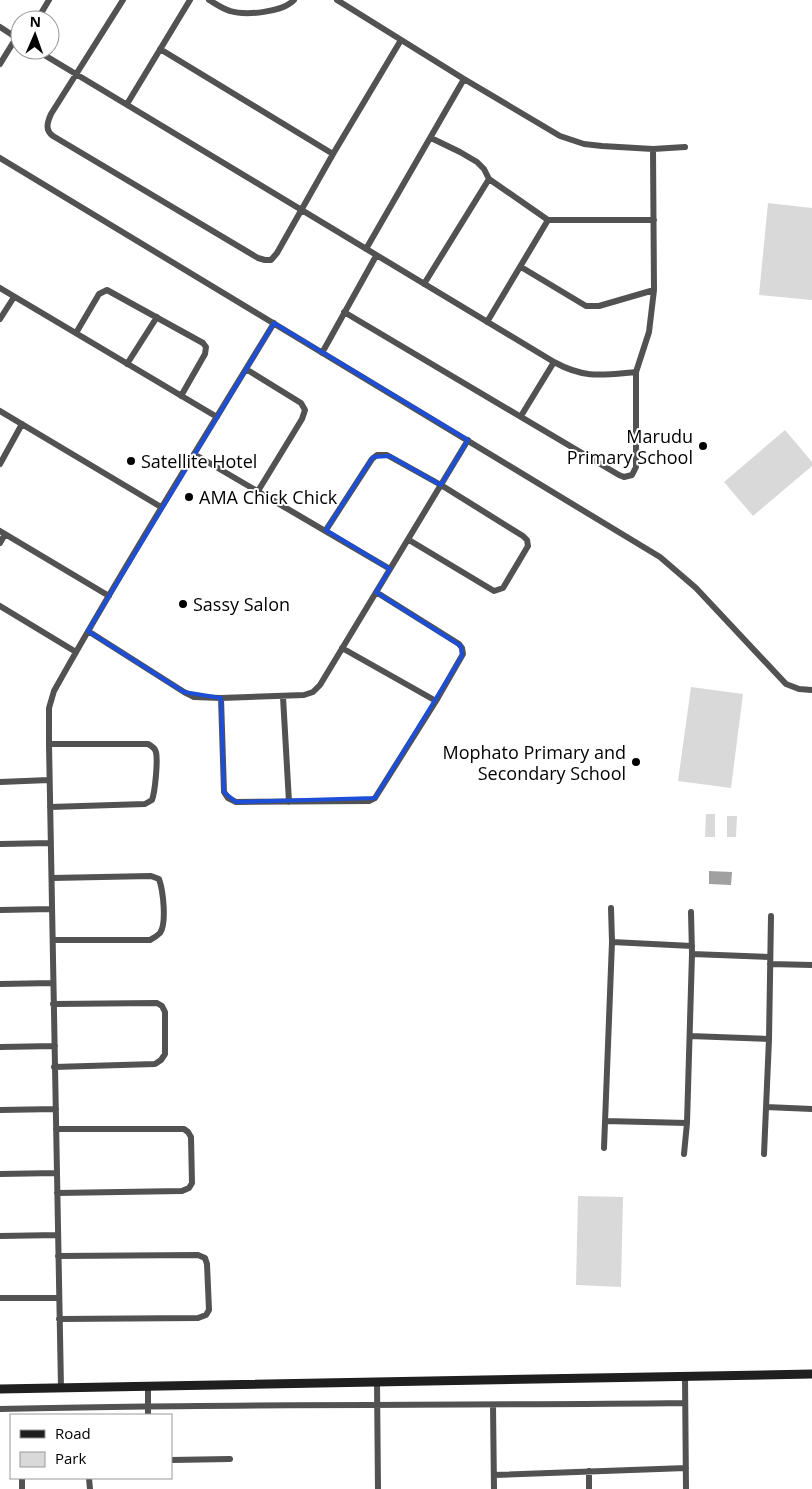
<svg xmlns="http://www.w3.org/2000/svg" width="812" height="1489" viewBox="0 0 812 1489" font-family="'Open Sans',sans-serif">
  <rect width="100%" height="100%" fill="#fff"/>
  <path fill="#d9d9d9" d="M768,203l44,5v92l-53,-5z
    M785,430l27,32v4l-59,50 -29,-34z
    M691,687l52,7 -12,94 -53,-7z
    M706,814h9v23h-10z
    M727,816h10l-1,21h-9z
    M578,1196l45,1 -2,90 -45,-2z"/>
  <path fill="#a0a0a0" d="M709,871l23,1 -1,13 -22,-1z"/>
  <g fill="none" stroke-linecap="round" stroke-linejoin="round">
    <path stroke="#525252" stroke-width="6" d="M123,0l-72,114c-4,9 -6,16 2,22l205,122 7,2h6l6,-7 56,-99 68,-114
      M209,0c7,4 14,9 21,11 16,5 53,1 64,-11
      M337,0l127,79 96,57 24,8 18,2 51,3 32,-2
      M37,20l12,-20
      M0,27l20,13
      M160,49l173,105
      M36,50l518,312c31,17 48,13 82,10l13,-40 5,-42 -1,-141
      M0,64l16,-26
      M127,104l63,-104
      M431,138l29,14 17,10 7,7 5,10 59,41h106
      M0,158l660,399 36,31 90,96 13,5 13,1
      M366,249l98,-170
      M521,267l65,39h13l55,-16
      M424,284l65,-105
      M0,288l217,129
      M344,312l275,163 5,2 8,-2 4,-8v-95
      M0,319l14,-22
      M487,322l61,-102
      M76,333l23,-39 8,-4 96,53 3,4 -1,7 -24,42
      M322,353l54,-97
      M127,364l30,-47
      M246,369l55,34 4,7 -3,9 -44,72
      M0,411l161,96
      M521,416l33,-54
      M194,454l196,115
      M0,464l22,-40
      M326,530l46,-71 5,-4h10l54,30 82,51 4,4 1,6 -25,42 -9,3 -85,-51
      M0,531l109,65
      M0,543l5,-9
      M0,606l76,46
      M88,631l96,61 10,5 27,1 83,-3 9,-3 7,-7 148,-245
      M342,648l94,53
      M283,697l6,105
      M221,698l3,94 4,6 8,4 133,-1 6,-3 61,-97 27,-47 -1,-6 -3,-4 -83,-52
      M49,744h99c4,2 7,4 8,8 2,9 -1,40 -4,48l-7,4 -95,3
      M0,782l49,-2
      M0,844l51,-1
      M52,878l99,-2 8,3c4,11 8,44 1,54 -3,3 -6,5 -10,7h-97
      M0,910l52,-1
      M612,942l80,4
      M692,954l78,3
      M770,964l42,1
      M0,984l53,-1
      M53,1004l104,-1 5,3 3,6v42l-4,6 -6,4 -101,3
      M690,1036l79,3
      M0,1047l55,-1
      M766,1107l46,2
      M0,1110l56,-1
      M605,1121l82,2
      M56,1129h128l4,3 3,5 1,46 -3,5 -7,3 -125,2
      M604,1148l8,-206 -1,-34
      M684,1154l3,-31 5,-169 -1,-42
      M764,1154l5,-115 2,-123
      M0,1174l57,-1
      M0,1236l58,-1
      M58,1256l140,-1 7,3 2,6 2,46 -3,5 -8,3 -139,1
      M0,1298h59
      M685,1376l1,113
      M377,1382l1,107
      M148,1386v29
      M61,1388l-12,-644v-36l5,-17c70,-125 146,-246 220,-368
      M493,1405l1,84
      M0,1409c228,-6 457,-3 685,-6
      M171,1460l59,-1
      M589,1471v18
      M494,1475l192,-7
      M22,1478v11
      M89,1478l1,11"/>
    <path stroke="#1f1f1f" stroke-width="9" d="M0,1389l812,-15"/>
  </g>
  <path fill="none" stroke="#1d4ed8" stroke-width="4" stroke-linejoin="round" d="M274,323l194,117 -27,45 -51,-29 -17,1 -47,73 64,39 -14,23 85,54 1,10 -87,142 -139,4 -12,-10 -3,-94 -37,-6 -96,-61z"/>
  <g fill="#000" stroke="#fff" stroke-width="2">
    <circle cx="703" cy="446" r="5"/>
    <circle cx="131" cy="461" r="5"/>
    <circle cx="189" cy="497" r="5"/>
    <circle cx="183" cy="604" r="5"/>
    <circle cx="636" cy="762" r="5"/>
  </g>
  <g text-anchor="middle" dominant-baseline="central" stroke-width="4" stroke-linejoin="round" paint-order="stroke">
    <g font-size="18" fill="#000" stroke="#fff" text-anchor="start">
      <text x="693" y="436" text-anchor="end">Marudu<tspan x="693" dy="21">Primary School</tspan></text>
      <text x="141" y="461">Satellite Hotel</text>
      <text x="199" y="497">AMA Chick Chick</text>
      <text x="193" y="604">Sassy Salon</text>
      <text x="626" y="752" text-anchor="end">Mophato Primary and<tspan x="626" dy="21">Secondary School</tspan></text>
    </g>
  </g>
  <rect x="10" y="1414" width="162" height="65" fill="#ffffff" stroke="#999999"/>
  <rect x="20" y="1430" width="25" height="8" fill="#1f1f1f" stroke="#999999"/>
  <text x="55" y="1439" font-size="15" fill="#000000">Road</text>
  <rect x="20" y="1452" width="25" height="15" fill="#d9d9d9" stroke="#999999"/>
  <text x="55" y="1464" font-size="15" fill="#000000">Park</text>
  <g transform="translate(35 35) rotate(2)"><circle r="24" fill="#ffffff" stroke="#999999"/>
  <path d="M0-4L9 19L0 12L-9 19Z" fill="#000000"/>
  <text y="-8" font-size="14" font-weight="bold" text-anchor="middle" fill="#000000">N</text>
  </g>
</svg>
